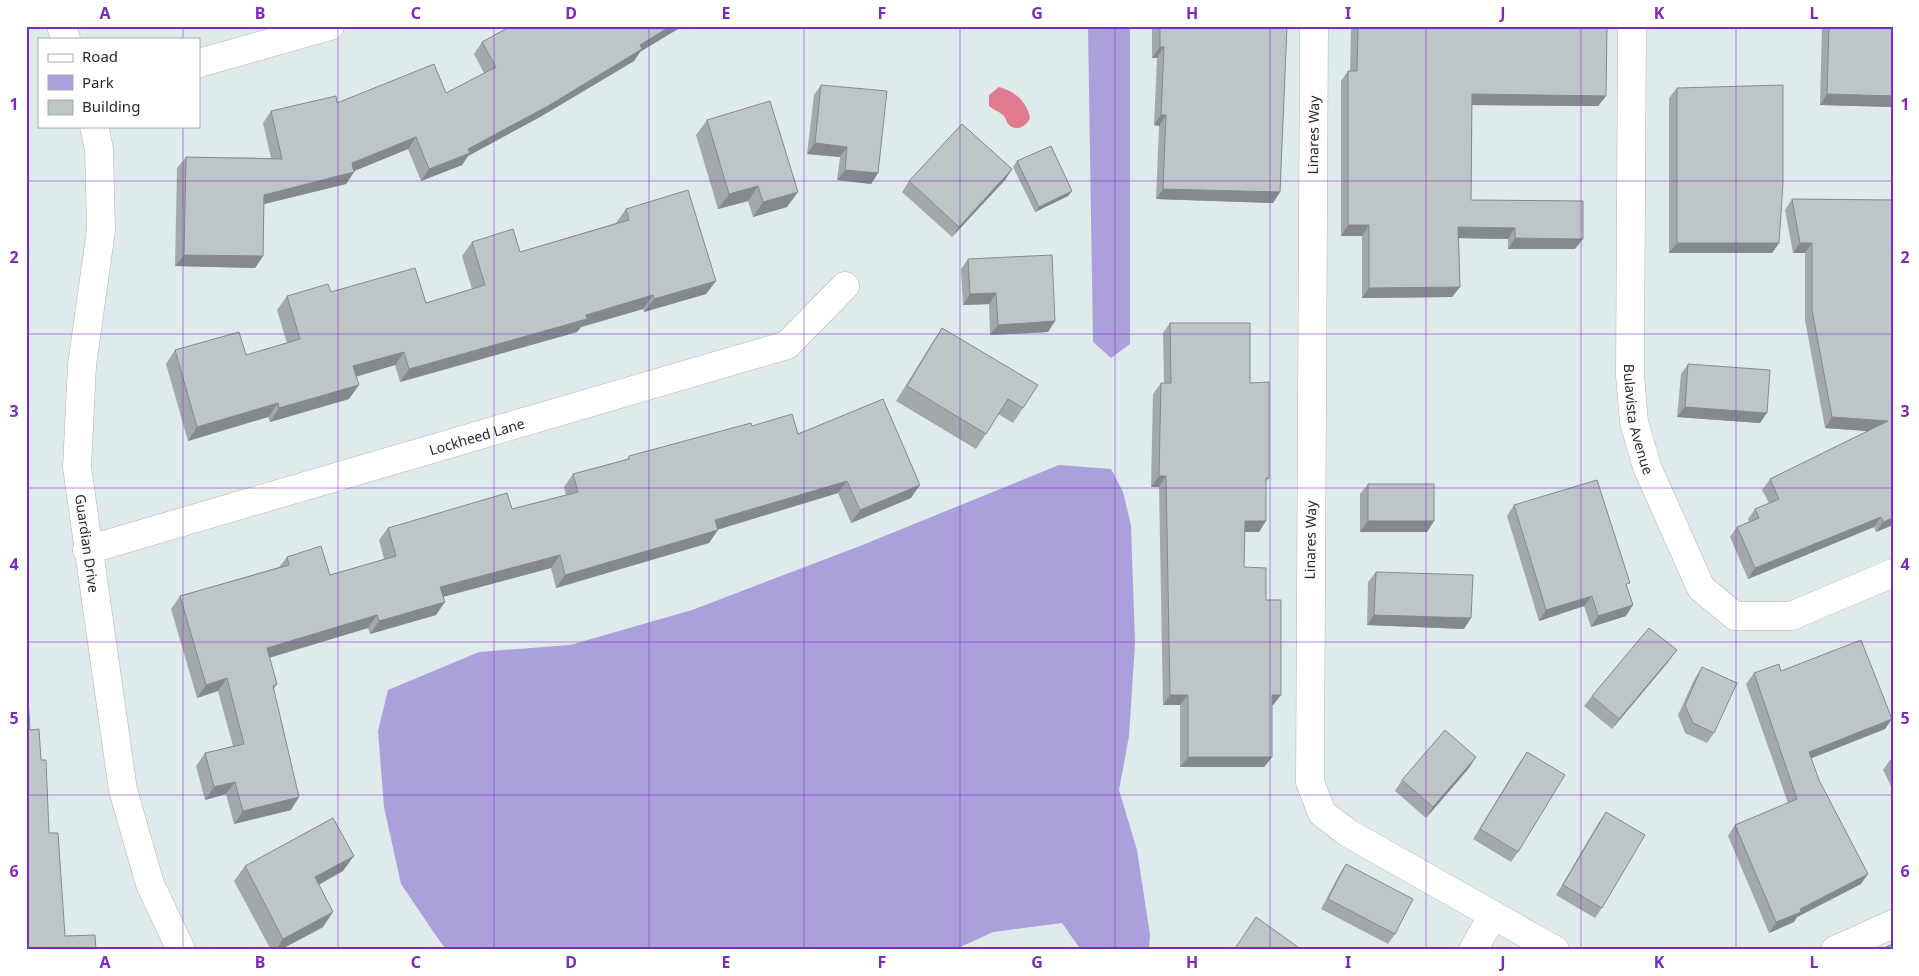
<svg xmlns="http://www.w3.org/2000/svg" width="1919" height="976" viewBox="0 0 1919 976" font-family="'Noto Sans',sans-serif">
  <rect width="100%" height="100%" fill="#deeaeb"/>
  <path fill="#aba0dc" d="M1088,26h42v318l-19,14 -18,-16z
    M1059,465l52,4 12,23 8,33 4,118 -6,93 -10,54 18,60 13,85 -1,15h-68l-19,-27 -69,9 -39,18h-507l-6,-7 -40,-59 -17,-77 -6,-76 10,-41 91,-38 91,-7 122,-35 168,-64z"/>
  <path fill="#e37b90" d="M999,87c16,4 28,15 31,31 -3,8 -13,14 -21,7 -3,-3 -3,-8 -6,-10 -4,-4 -10,-5 -14,-9v-11z"/>
  <g fill="none" stroke-linecap="round" stroke-linejoin="round">
    <defs>
      <g id="street">
        <path d="M61,26l5,13"/>
        <path d="M1314,26l-4,756 12,31 26,20 207,117"/>
        <path id="s1" d="M1632,26l-2,349 4,47 13,45 54,121 34,28h56l102,-43"/>
        <path d="M199,63l131,-37"/>
        <path id="s2" d="M94,126l5,23 2,81 -19,135 -5,102 46,323 27,94 31,66"/>
        <path id="s3" d="M87,550l700,-205 58,-59"/>
        <path d="M1473,950l20,-35"/>
        <path d="M1835,950l58,-26"/>
      </g>
    </defs>
    <use href="#street" stroke="#bab2ae" stroke-width="29"/>
    <use href="#street" stroke="#fff" stroke-width="28"/>
  </g>
  <path fill="#a3a9ab" d="M1152,26h135l-7,166 -7,11 -117,-4 3,-73 -5,-1 3,-67h-5z
    M1351,26h256l-1,70 -8,10 -126,-1 -1,95 104,49h-67v-10l-49,-1 1,49 -8,10 -90,1v-62h-21v-155l7,-10h2z
    M1822,26h71v81l-73,-2z
    M482,42l158,10 -6,9 -94,56 -72,39 -6,9 -41,16 -13,-32 -54,22v1l-8,12 -82,20 -1,52 -8,12 -80,-2 2,-98 9,-11 85,1 -8,-35 8,-12 66,-8 109,-10 38,-20 -10,-19z
    M821,85l57,88 -7,11 -34,-4 3,-23 -33,-3 7,-59z
    M1677,88l102,155 -7,10h-103v-155z
    M707,120l80,87 -34,10 -5,-16 -30,8 -22,-74z
    M1017,161l55,30 -4,5 -33,16 -22,-45z
    M1012,169l-7,11 -53,57 -50,-45 7,-11z
    M1792,199l101,1v325l-17,7 -2,-5 -126,52 -18,-42 7,-10 12,-5 -1,-3 7,-10 14,-6 -7,-13 8,-11 98,-48 -43,-3 -20,-108v-67h-12l-8,-43z
    M626,209l90,72 -10,13 -62,18 -1,-3 -62,18 -4,5 -177,50 -5,-17 -39,12 -7,22 -79,23 -2,-5 -80,24 -22,-77 9,-14 71,5 41,-12 -10,-33 10,-14 44,-4 95,11 46,-14 -10,-33 10,-14 48,10 96,-29z
    M968,259l87,62 -7,11 -58,3 -1,-31 -26,1 -2,-36z
    M1170,323l80,60 19,95 -3,4 -7,50h-15v35l22,33 7,105h-1v52l-8,10h-84v-62h-17l-4,-218h-8l2,-93 8,-11h3l-1,-50z
    M942,328l81,80 -10,15 -15,-9 -12,20 -10,15 -80,-48 36,-58z
    M1688,364l72,59 -83,-6 4,-43z
    M752,426l46,8 113,64 -60,25 -13,-30 -120,36 -9,14 -153,45 -5,-20 -108,29 -7,18 -66,19 -2,-6 -99,30 8,26 -3,5 17,121 -57,14 -8,-30 -21,6 -9,-34 9,-13 28,-7 -15,-55 -21,7 -26,-89 9,-13 99,-29 8,-10 43,18 54,-16 -5,-19 9,-12 124,-19 54,-14 -2,-8 9,-13 54,-15 2,-3z
    M1368,484l66,37 -7,11h-67v-38z
    M1514,505l113,82 -1,29 -35,11 -7,-21 -45,15 -32,-105z
    M1376,572l88,57 -97,-4 1,-43z
    M1669,661l-57,68 -28,-23 8,-10z
    M1702,667l12,66 -7,10 -22,-10 -7,-18 17,-37z
    M1781,671l104,58 -74,29 8,22 42,104 -64,33 -3,5 -25,11 -41,-97 7,-11 53,-22 -42,-119 8,-11z
    M1527,752l-9,100 -7,10 -38,-23 47,-77z
    M1476,757l-7,11 -43,50 -31,-27 7,-11z
    M1893,759v31l-10,-20 7,-10z
    M1606,812l-4,96 -7,10 -39,-23 43,-73z
    M1346,864l49,70 -7,10 -67,-35 18,-34z
    M245,866l98,5 -24,14 4,42 -43,23h-9l-37,-69z"/>
  <path fill="#848a8b" d="M671,26h12l-43,26 -6,9 -94,56 -72,39 -6,9 -41,16 8,-12 39,-20z
    M1160,47h4l-7,11h-5z
    M1472,94l134,2 -8,10 -133,-1z
    M1827,94l66,2v11l-73,-2z
    M1161,115h5l-7,11 -5,-1z
    M416,137l-8,12 -61,25 7,-2 -8,12 -90,22 8,-11 88,-32z
    M815,143l32,4 -7,10 -33,-3z
    M1012,169l-7,11 -53,57 7,-10z
    M845,170l33,3 -7,11 -34,-4z
    M758,186l-10,15 -30,8 11,-15z
    M1163,189l117,3 -7,11 -117,-4z
    M1072,191l-4,5 -33,16 4,-5z
    M798,192l-11,15 -34,10 10,-15z
    M1348,225h21l-7,11h-21z
    M1458,227l57,1 -7,11 -57,-1z
    M1515,238l68,1 -8,10h-67z
    M1677,243h102l-7,10h-103z
    M1800,243h12l-7,10h-12z
    M184,255l79,1 -8,12 -80,-2z
    M716,281l-10,13 -62,18 10,-13z
    M1460,287l-8,10 -90,1 7,-10z
    M996,293l-7,11 -26,1 7,-11z
    M653,295l-10,14 -62,18 -4,5 -177,50 9,-13z
    M1055,321l-7,11 -58,3 8,-10z
    M404,352l-9,13 -51,15 9,-14z
    M359,385l-10,14 -79,23 9,-14z
    M278,403l-10,14 -80,24 9,-14z
    M1685,407l82,6 -7,10 -83,-6z
    M1832,417l56,4 -8,11 -55,-4z
    M1159,476h7l-7,11h-8z
    M847,481l-9,12 -131,40 8,-13z
    M920,485l-9,13 -60,25 9,-13z
    M1881,517l-7,10 -126,52 7,-11z
    M1893,518v7l-17,7 7,-10z
    M1245,521h21l-7,11h-22z
    M1368,521h66l-7,11h-67z
    M718,530l-9,13 -153,45 9,-13z
    M560,555l-9,13 -120,32 9,-13z
    M1592,596l-8,10 -45,15 7,-11z
    M445,602l-9,13 -66,19 9,-13z
    M1633,605l-7,11 -35,11 7,-11z
    M377,615l-9,13 -110,33 9,-13z
    M1374,615l97,3 -7,11 -97,-4z
    M1677,650l-8,11 -57,68 7,-10z
    M227,678l-9,13 -21,7 9,-13z
    M1170,695h18l-8,10h-17z
    M1272,695h9l-8,10h-9z
    M1892,719l-7,10 -83,33 7,-10z
    M1188,757h84l-8,10h-84z
    M1476,757l-7,11 -43,50 7,-11z
    M235,782l-9,12 -21,6 9,-13z
    M299,797l-8,13 -57,14 9,-13z
    M354,856l-11,15 -39,21 11,-15z
    M1868,874l-7,10 -64,33 -3,5 -25,11 7,-11z
    M333,912l-10,15 -43,23h-4l7,-11z"/>
  <path fill="#bdc5c7" stroke="#848a8b" d="M511,26h160l-31,19 2,4 -94,57 -80,43 2,4 -41,16 -13,-32 -64,26 2,9 -90,23 -1,61 -79,-1 2,-98 96,2 -11,-48 65,-15 1,7 97,-39 12,29 50,-26 -14,-25z
    M1160,26h127l-7,166 -117,-3 3,-74h-5l3,-68h-4z
    M1358,26h249l-1,70 -134,-2 -1,106 112,1v38l-68,-1v-10l-57,-1 2,60 -91,1v-63h-21v-154h9z
    M1829,26h64v70l-66,-2z
    M821,85l66,6 -9,82 -33,-3 2,-23 -32,-4z
    M1783,85v98l-4,60h-102v-155z
    M770,101l28,91 -35,10 -5,-16 -29,8 -22,-74z
    M962,124l50,45 -53,58 -50,-46z
    M1051,146l21,45 -33,16 -22,-46z
    M688,190l28,91 -62,18 -1,-4 -67,20 1,4 -178,50 -5,-17 -51,14 6,19 -80,23 -1,-5 -81,24 -22,-77 64,-18 7,23 54,-16 -13,-43 41,-12 3,8 84,-24 11,35 59,-18 -13,-43 41,-13 7,23 109,-32 -3,-11z
    M1792,199l101,1v318l-10,4 -2,-5 -126,51 -18,-41 22,-9 -4,-9 24,-10 -9,-20 118,-58 -56,-4 -20,-107v-67h-12z
    M1052,255l3,66 -57,4 -2,-32 -26,1 -2,-35z
    M1170,323h80v60l19,-1v96h-3v43h-21l-1,46 22,1v32h15v95h-9v62h-84v-62h-18l-4,-219h-7l2,-93h10z
    M942,328l96,57 -15,23 -15,-9 -22,35 -79,-48z
    M1688,364l82,6 -3,43 -82,-6z
    M883,399l37,86 -60,25 -13,-29 -132,39 3,10 -153,45 -5,-20 -120,32 5,15 -66,19 -2,-6 -110,33 10,36 -4,2 26,111 -56,14 -8,-29 -21,5 -9,-34 39,-9 -17,-66 -21,7 -26,-89 109,-31 -2,-8 34,-11 9,29 66,-19 -8,-28 119,-35 5,16 66,-17 -5,-18 56,-15v-3l122,-33 1,3 40,-12 6,20z
    M1597,480l33,103 -4,1 7,21 -35,11 -6,-20 -46,14 -32,-105z
    M1368,484h66v37h-66z
    M1376,572l97,3 -2,43 -97,-3z
    M1649,628l28,22 -58,69 -27,-23z
    M1861,640l31,79 -83,33 10,28 49,94 -68,35 1,3 -25,10 -41,-97 62,-26 -43,-126 25,-9 2,7z
    M1702,667l35,16 -23,50 -21,-10 -8,-18z
    M26,682h1l3,48 9,-1 2,31h5l3,73h9l7,103 30,-1 1,15h-70z
    M1445,730l31,27 -43,50 -31,-27z
    M1527,752l38,23 -47,77 -38,-23z
    M1606,812l39,23 -43,73 -39,-23z
    M333,818l21,38 -39,21 18,35 -50,27 -38,-73z
    M1346,864l67,35 -18,35 -67,-35z
    M1256,917l46,33h-68z
    M1893,944v6h-14z"/>
  <path fill="none" stroke="#7b2cbf" stroke-width="1" stroke-opacity="0.55" d="M183,26v13M338,26v924M494,26v924M649,26v924M804,26v924M960,26v924M1115,26v924M1270,26v924M1426,26v924M1581,26v924M1736,26v924M183,126v824M26,181h1867M26,334h1867M26,488h1867M26,642h1867M26,795h1867"/>
  <g text-anchor="middle" dominant-baseline="central" stroke-width="4" stroke-linejoin="round" paint-order="stroke">
    <g font-size="14" fill="#2a2a2a" stroke="#fff">
      <text transform="translate(1313 135) rotate(-89)">Linares Way</text>
      <text stroke="none"><textPath href="#s1" startOffset="394">Bulavista Avenue</textPath></text>
      <text stroke="none"><textPath href="#s3" startOffset="406">Lockheed Lane</textPath></text>
      <text transform="translate(1310 540) rotate(-89)">Linares Way</text>
      <text stroke="none"><textPath href="#s2" startOffset="420">Guardian Drive</textPath></text>
    </g>
  </g>
  <rect width="1919" height="976" fill="none" stroke="#ffffff" stroke-width="55"/>
  <rect x="38" y="38" width="162" height="90" fill="#ffffff" stroke="#aaaaaa"/>
  <rect x="48" y="54" width="25" height="8" fill="#ffffff" stroke="#aaaaaa"/>
  <text x="82" y="62" font-size="15" fill="#2a2a2a">Road</text>
  <rect x="48" y="75" width="25" height="15" fill="#aba0dc" stroke="#aaaaaa"/>
  <text x="82" y="88" font-size="15" fill="#2a2a2a">Park</text>
  <rect x="48" y="100" width="25" height="15" fill="#bdc5c7" stroke="#aaaaaa"/>
  <text x="82" y="112" font-size="15" fill="#2a2a2a">Building</text>
  <rect x="28" y="28" width="1864" height="920" fill="none" stroke="#7b2cbf" stroke-width="2"/>
  <g font-size="16" text-anchor="middle" font-weight="bold" fill="#7b2cbf">
    <text x="105" y="19">A</text>
    <text x="260" y="19">B</text>
    <text x="416" y="19">C</text>
    <text x="571" y="19">D</text>
    <text x="726" y="19">E</text>
    <text x="882" y="19">F</text>
    <text x="1037" y="19">G</text>
    <text x="1192" y="19">H</text>
    <text x="1348" y="19">I</text>
    <text x="1503" y="19">J</text>
    <text x="1659" y="19">K</text>
    <text x="1814" y="19">L</text>
    <text x="14" y="110">1</text>
    <text x="1905" y="110">1</text>
    <text x="14" y="263">2</text>
    <text x="1905" y="263">2</text>
    <text x="14" y="417">3</text>
    <text x="1905" y="417">3</text>
    <text x="14" y="570">4</text>
    <text x="1905" y="570">4</text>
    <text x="14" y="724">5</text>
    <text x="1905" y="724">5</text>
    <text x="14" y="877">6</text>
    <text x="1905" y="877">6</text>
    <text x="105" y="968">A</text>
    <text x="260" y="968">B</text>
    <text x="416" y="968">C</text>
    <text x="571" y="968">D</text>
    <text x="726" y="968">E</text>
    <text x="882" y="968">F</text>
    <text x="1037" y="968">G</text>
    <text x="1192" y="968">H</text>
    <text x="1348" y="968">I</text>
    <text x="1503" y="968">J</text>
    <text x="1659" y="968">K</text>
    <text x="1814" y="968">L</text>
  </g>
</svg>
